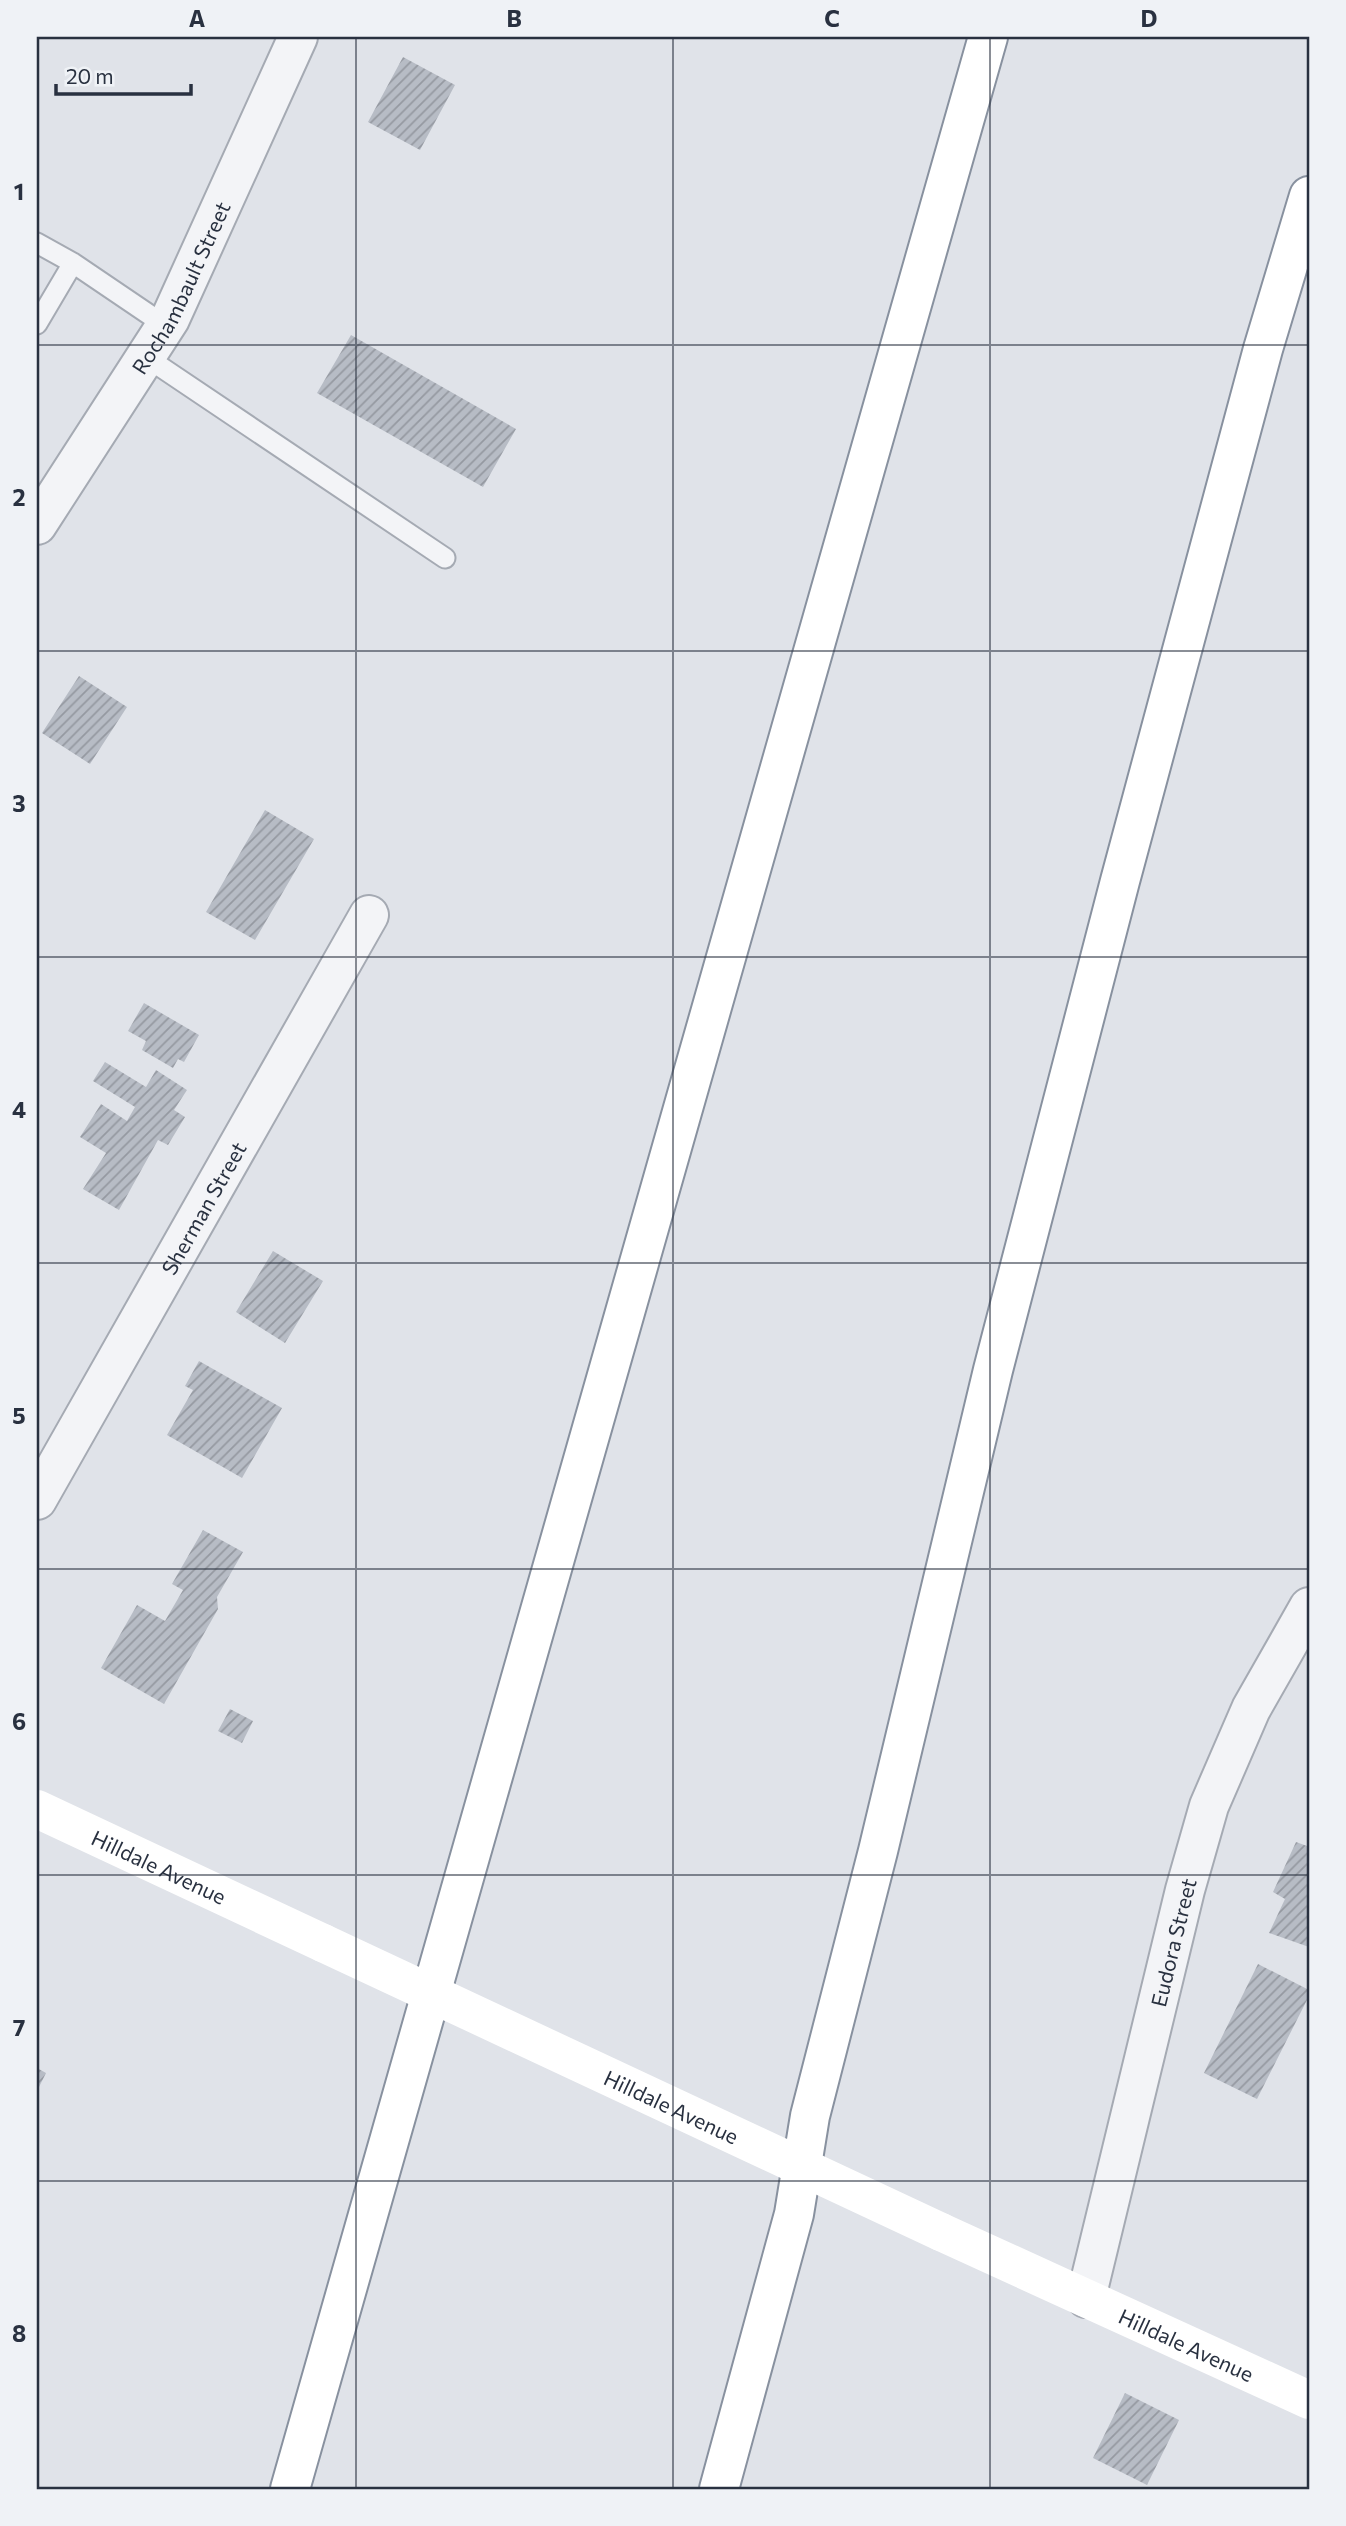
<svg xmlns="http://www.w3.org/2000/svg" width="1346" height="2526" viewBox="0 0 1346 2526" font-family="Commissioner,sans-serif">
  <defs>
    <pattern id="building-hatch" width="6" height="6" patternUnits="userSpaceOnUse" patternTransform="scale(1.75)"><rect width="6" height="6" fill="#b7bcc5"/><path d="M-1 1l2-2M0 6l6-6M5 7l2-2" fill="none" stroke="#9599a1"/></pattern>
  </defs>
  <rect width="100%" height="100%" fill="#e0e3e9"/>
  <path fill="url(#building-hatch)" d="M403,57l52,28 -35,65 -52,-28z
    M351,335l165,94 -33,58 -166,-94z
    M79,676l48,31 -37,57 -48,-31z
    M265,810l49,29 -59,101 -49,-28z
    M144,1003l55,32 -15,27 -6,-3 -5,9 -31,-18 4,-9 -18,-10z
    M105,1062l41,25 10,-17 31,20 -13,20 11,7 -17,28 -10,-5 -39,70 -36,-21 23,-36 -26,-16 21,-33 26,17 8,-14 -42,-26z
    M273,1251l50,30 -38,62 -49,-31z
    M199,1361l83,47 -40,70 -75,-43 26,-45 -8,-4z
    M203,1530l40,22 -26,45 1,12 -54,95 -63,-36 36,-63 28,16 18,-31 -11,-6z
    M230,1709l23,12 -11,22 -24,-12z
    M1309,1841v106l-40,-14 16,-34 -12,-7 23,-50 11,4z
    M1258,1964l51,26v6l-52,103 -53,-26z
    M37,2068l9,5 -9,18z
    M1125,2393l54,27 -32,65 -54,-27z"/>
  <g fill="none" stroke-linecap="round" stroke-linejoin="round">
    <defs>
      <path id="service" d="M37,243l36,20
        M37,324l36,-61 93,63
        M146,357l299,201"/>
      <g id="minor">
        <path id="s1" d="M37,525l133,-206 128,-282"/>
        <path id="s2" d="M37,1500l332,-585"/>
        <path id="s3" d="M1086,2298l99,-408 24,-84 42,-97 58,-102"/>
      </g>
      <path id="motorway" d="M290,2489l698,-2452
        M719,2489l75,-275 16,-98 68,-265 115,-481 127,-489 143,-532 46,-153"/>
    </defs>
    <use href="#service" stroke="#a5aab3" stroke-width="23"/>
    <use href="#minor" stroke="#a5aab3" stroke-width="42"/>
    <use href="#motorway" stroke="#88919f" stroke-width="42"/>
    <use href="#service" stroke="#f3f4f7" stroke-width="19"/>
    <use href="#minor" stroke="#f3f4f7" stroke-width="38"/>
    <g stroke="#fff" stroke-width="38">
      <path id="s4" d="M37,1809l286,134"/>
      <path id="s5" d="M941,2232l368,168"/>
    </g>
    <use href="#motorway" stroke="#fff" stroke-width="38"/>
    <path stroke="#fff" stroke-width="38" id="s6" d="M323,1943l618,289"/>
  </g>
  <path fill="none" stroke="#293140" stroke-width="2" stroke-opacity="0.55" d="M356,37v2452M673,37v2452M990,37v2452M37,345h1272M37,651h1272M37,957h1272M37,1263h1272M37,1569h1272M37,1875h1272M37,2181h1272"/>
  <g text-anchor="middle" dominant-baseline="central" stroke-width="7" stroke-linejoin="round" paint-order="stroke">
    <g font-size="21" fill="#293140" stroke="#eff2f6">
      <text stroke="none"><textPath href="#s1" startOffset="278">Rochambault Street</textPath></text>
      <text stroke="none"><textPath href="#s2" startOffset="336">Sherman Street</textPath></text>
      <text stroke="none"><textPath href="#s4" startOffset="135">Hilldale Avenue</textPath></text>
      <text stroke="none"><textPath href="#s3" startOffset="366">Eudora Street</textPath></text>
      <text stroke="none"><textPath href="#s6" startOffset="385">Hilldale Avenue</textPath></text>
      <text stroke="none"><textPath href="#s5" startOffset="270">Hilldale Avenue</textPath></text>
    </g>
  </g>
  <rect width="1346" height="2526" fill="none" stroke="#eff2f6" stroke-width="77"/>
  <path d="M56 84v10h135v-10" fill="none" stroke="#293140" stroke-width="3.5"/>
  <text x="66" y="84" font-size="21" fill="#293140" stroke="#eff2f6" stroke-width="5" paint-order="stroke">20 m</text>
  <rect x="38" y="38" width="1270" height="2450" fill="none" stroke="#293140" stroke-width="2.5"/>
  <g font-size="23" text-anchor="middle" font-weight="bold" fill="#293140">
    <text x="197" y="27">A</text>
    <text x="514" y="27">B</text>
    <text x="832" y="27">C</text>
    <text x="1149" y="27">D</text>
    <text x="19" y="200">1</text>
    <text x="19" y="506">2</text>
    <text x="19" y="812">3</text>
    <text x="19" y="1118">4</text>
    <text x="19" y="1424">5</text>
    <text x="19" y="1730">6</text>
    <text x="19" y="2036">7</text>
    <text x="19" y="2342">8</text>
  </g>
</svg>
